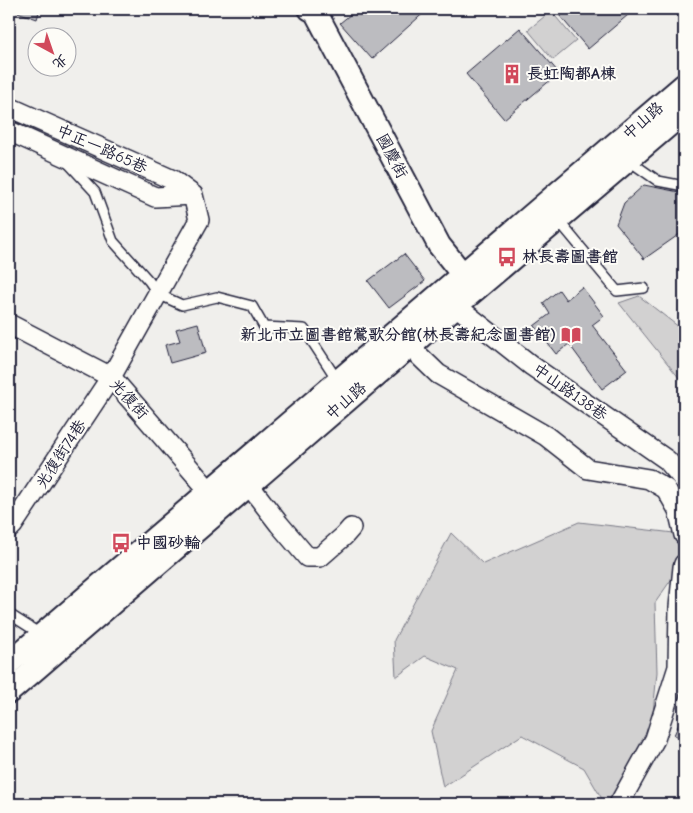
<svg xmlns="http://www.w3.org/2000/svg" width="693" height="813" viewBox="0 0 693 813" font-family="'Comic Neue','LXGW WenKai TC',sans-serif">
  <rect width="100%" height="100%" fill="#f0efec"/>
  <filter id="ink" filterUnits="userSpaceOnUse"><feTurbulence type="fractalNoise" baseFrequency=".02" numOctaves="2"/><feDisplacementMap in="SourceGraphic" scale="10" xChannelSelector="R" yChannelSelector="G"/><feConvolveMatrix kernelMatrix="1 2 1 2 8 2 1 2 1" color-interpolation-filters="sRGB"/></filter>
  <g filter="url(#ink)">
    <path fill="#d2d1d1" stroke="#7a7a86" d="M551,11l25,30 -23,19 -25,-30z
      M639,296l45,35v53l-65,-81z
      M579,522l95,11 10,28 -29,42 2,69 -7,73 -32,59h-13l-21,-36 -62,-33 -79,52 -12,-56 27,-61 -33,-14 -29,21 -2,-37 57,-107 32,31z"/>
    <path fill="#bcbcc0" stroke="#22223b" d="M9,9h31l-3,10z
      M357,9h71l-56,50 -32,-36z
      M554,9h81l-47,40z
      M520,28l39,45 -55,46 -38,-45z
      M644,185l40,8v38l-40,28 -14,-18 -14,-17 8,-21z
      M404,254l21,27 -36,27 -21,-27z
      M582,287l22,29 -12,9 35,45 -25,19 -33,-45 -13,10 -22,-28 16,-12 -7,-11 16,-13 7,10z
      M198,323l8,30 -36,10 -5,-18 15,-4 -4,-12z
      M684,713v26l-10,-4z"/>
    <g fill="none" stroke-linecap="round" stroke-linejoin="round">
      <defs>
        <path id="service" d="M628,160l30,21 26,5
          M69,164l26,28 18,49 36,40 9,13 24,11 35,-8 35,9 12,21 40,2 34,52
          M558,220l59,71 27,-3
          M9,614l33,21"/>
        <path id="minor" d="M9,107l164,73 20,15 6,25 -88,157 -98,148 -4,4
          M9,131l146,66 38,-2
          M456,306l76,60 135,94 17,20
          M9,324l102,53 107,124
          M409,346l29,28 108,62 42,33 61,10 17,10 12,21 6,25
          M249,485l30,39 28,33h13l24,-21 7,-8
          M678,667l1,-60 4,-40 1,-3
          M619,804l36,-65 23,-72 6,-6"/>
        <path id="tertiary" d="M310,9l5,2 124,234 24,30
          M9,663l675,-578
          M9,692l447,-386 228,-194"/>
      </defs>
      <use href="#service" stroke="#22223b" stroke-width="12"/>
      <use href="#minor" stroke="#22223b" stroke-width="22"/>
      <use href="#tertiary" stroke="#22223b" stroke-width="26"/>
      <use href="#service" stroke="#fdfcf7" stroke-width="9"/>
      <use href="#minor" stroke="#fdfcf7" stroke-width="19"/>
      <use href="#tertiary" stroke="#fdfcf7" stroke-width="22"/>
    </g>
  </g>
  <defs>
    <symbol id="building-bare" viewBox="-9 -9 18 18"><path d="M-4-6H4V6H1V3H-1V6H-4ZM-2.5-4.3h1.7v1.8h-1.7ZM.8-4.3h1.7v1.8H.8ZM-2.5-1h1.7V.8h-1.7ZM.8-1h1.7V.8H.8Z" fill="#d1495b" stroke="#fdfcf7" stroke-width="2.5" paint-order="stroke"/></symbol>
    <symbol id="bus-bare" viewBox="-9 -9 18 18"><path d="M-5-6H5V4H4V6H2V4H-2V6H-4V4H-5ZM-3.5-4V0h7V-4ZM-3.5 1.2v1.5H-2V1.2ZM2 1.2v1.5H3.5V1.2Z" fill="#d1495b" stroke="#fdfcf7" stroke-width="2.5" paint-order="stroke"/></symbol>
    <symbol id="library-bare" viewBox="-9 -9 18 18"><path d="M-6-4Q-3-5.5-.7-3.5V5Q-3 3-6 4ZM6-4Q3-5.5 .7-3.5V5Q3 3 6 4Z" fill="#d1495b" stroke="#fdfcf7" stroke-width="2.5" paint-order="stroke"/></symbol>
  </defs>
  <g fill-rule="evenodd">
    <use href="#building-bare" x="498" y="60" width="28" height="28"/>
    <use href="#bus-bare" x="493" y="243" width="28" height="28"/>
    <use href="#library-bare" x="557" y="321" width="28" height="28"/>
    <use href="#bus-bare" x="107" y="529" width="28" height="28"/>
  </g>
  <g text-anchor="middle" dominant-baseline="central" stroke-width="4" stroke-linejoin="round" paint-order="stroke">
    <g font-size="16" font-weight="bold" fill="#22223b" stroke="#fdfcf7" text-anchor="start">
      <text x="527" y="74">長虹陶都A棟</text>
      <text x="522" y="257">林長壽圖書館</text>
      <text x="556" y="335" text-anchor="end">新北市立圖書館鶯歌分館(林長壽紀念圖書館)</text>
      <text x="136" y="543">中國砂輪</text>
    </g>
    <g font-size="16" fill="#22223b" stroke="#fdfcf7">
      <text transform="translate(643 121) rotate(-41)">中山路</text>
      <text transform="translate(102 149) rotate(24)">中正一路65巷</text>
      <text transform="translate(392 156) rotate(62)">國慶街</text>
      <text transform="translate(570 392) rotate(35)">中山路138巷</text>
      <text transform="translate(129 399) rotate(48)">光復街</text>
      <text transform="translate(346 401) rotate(-41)">中山路</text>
      <text transform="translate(61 454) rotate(-57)">光復街74巷</text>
    </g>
  </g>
  <rect width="693" height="813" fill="none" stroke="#fdfcf7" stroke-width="30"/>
  <rect x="15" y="15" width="663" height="783" fill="none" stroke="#22223b" stroke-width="2" filter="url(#ink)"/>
  <g transform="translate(52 52) rotate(140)"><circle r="24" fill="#fdfcf7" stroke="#a5a5ac"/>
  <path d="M0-4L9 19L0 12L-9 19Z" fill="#d1495b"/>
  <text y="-8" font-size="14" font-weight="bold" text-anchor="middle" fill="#22223b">北</text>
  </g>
</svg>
